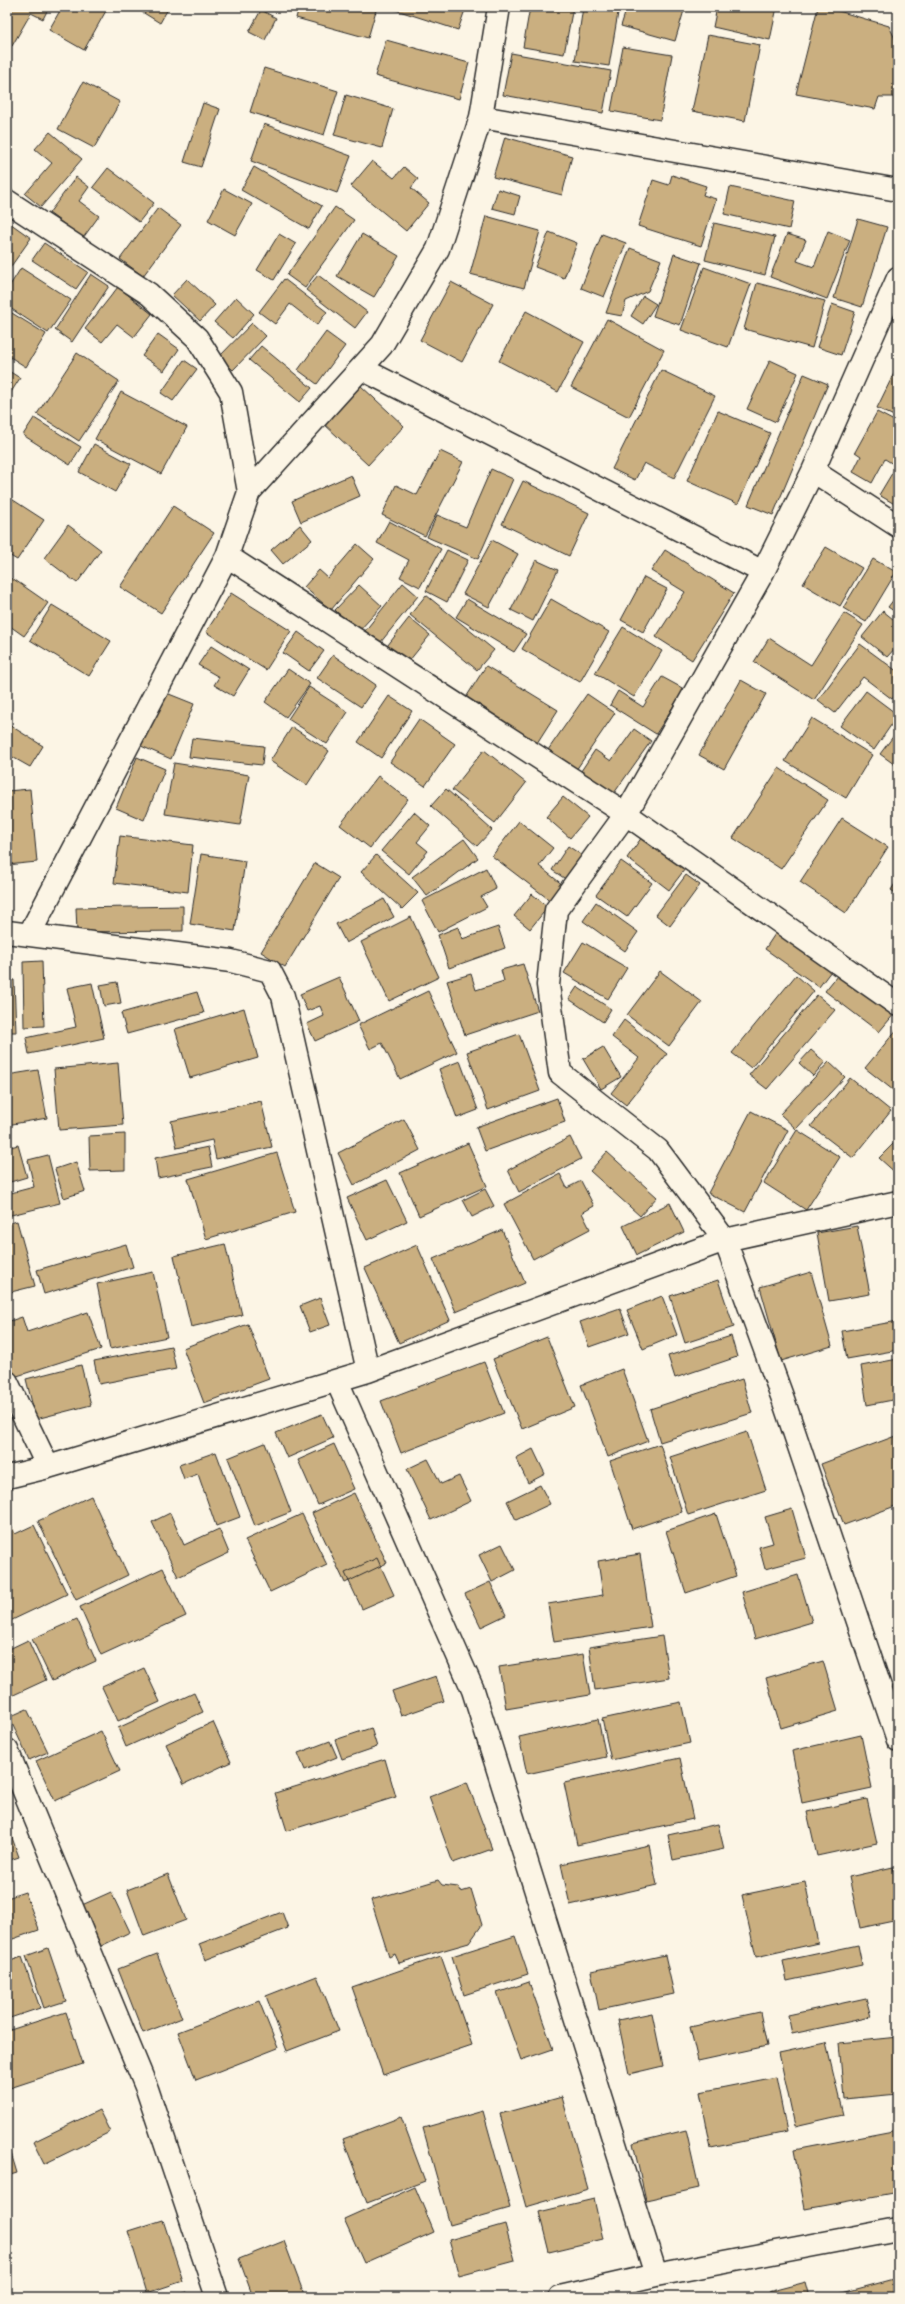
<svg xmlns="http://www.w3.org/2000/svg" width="905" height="2304" viewBox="0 0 905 2304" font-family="'Balsamiq Sans',sans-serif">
  <rect width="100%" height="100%" fill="#fcf5e5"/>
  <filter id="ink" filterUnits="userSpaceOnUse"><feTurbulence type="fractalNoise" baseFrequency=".025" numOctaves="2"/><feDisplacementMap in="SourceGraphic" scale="8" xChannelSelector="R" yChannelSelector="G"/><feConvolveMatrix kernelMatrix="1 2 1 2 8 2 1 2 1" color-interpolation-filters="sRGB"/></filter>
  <g filter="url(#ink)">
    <path fill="#caaf80" stroke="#2b2b2b" d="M7,7h42l-6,12 -12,-6 -19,33 -5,-3z
      M62,7l45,2 -23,41 -35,-20z
      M134,7h35l-9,16z
      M299,7h78l-9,31 -72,-20z
      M387,7h79l-8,23z
      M530,7h43l-9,47 -41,-7z
      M583,7h36l-10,59 -34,-5z
      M627,7h58l-10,34 -54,-15z
      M717,7h60l-7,33 -57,-13z
      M818,7h7l64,19 9,19v52h-19l-4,12 -79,-15z
      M261,10l15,8 -11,22 -16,-8z
      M708,35l52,10 -15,76 -53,-10z
      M386,40l83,23 -10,36 -84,-23z
      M623,47l49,8 -12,65 -49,-9z
      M511,53l100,18 -8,42 -100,-18z
      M264,68l74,23 -14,44 -74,-23z
      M83,82l37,20 -26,46 -36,-19z
      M346,95l47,14 -11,39 -48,-13z
      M203,103l17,6 -19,58 -17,-5z
      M264,124l87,32 -14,37 -86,-32z
      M50,132l32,27 -41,48 -16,-13 27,-31 -17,-14z
      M505,137l67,19 -10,39 -69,-18z
      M372,161l22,17 10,-11 14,12 -7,9 18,15 -23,28 -55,-45z
      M254,167l68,39 -13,23 -68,-39z
      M108,168l46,35 -15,19 -46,-35z
      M672,175l34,11 -3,9 13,4 -15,47 -63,-20 15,-46 16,5z
      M76,177l13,10 -10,14 20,15 -16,22 -34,-25z
      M730,187l65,14 -6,28 -65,-15z
      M224,189l28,15 -17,31 -27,-15z
      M498,189l22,7 -5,18 -23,-6z
      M335,207l19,13 -49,68 -18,-13z
      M158,208l23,17 -38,51 -23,-17z
      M486,216l54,15 -16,57 -54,-14z
      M858,219l29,8 -25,80 -28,-9z
      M7,221l24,17 -24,34z
      M714,223l61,14 -10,38 -60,-15z
      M828,231l22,9 -23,59 -57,-22 17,-43 19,6 -9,21 17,6z
      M549,232l28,11 -13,35 -29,-11z
      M279,234l17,10 -22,36 -17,-10z
      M362,234l37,22 -25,41 -37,-21z
      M602,234l24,9 -22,54 -23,-9z
      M44,243l44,29 -12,17 -44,-29z
      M630,248l31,12 -13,31 -22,10 -4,15 -16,-3z
      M674,254l27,9 -21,62 -27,-9z
      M704,267l47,17 -23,63 -47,-17z
      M21,268l50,32 -23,33 -41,-27v-16z
      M91,274l18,12 -37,56 -17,-12z
      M318,275l49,37 -12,16 -49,-38z
      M187,279l28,26 -15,16 -28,-26z
      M284,279l43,33 -10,13 -27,-21 -15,20 -16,-12z
      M451,282l42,22 -31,58 -42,-22z
      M757,283l68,18 -13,47 -68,-19z
      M118,287l34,27 -18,23 -17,-13 -15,18 -17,-13z
      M643,296l13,8 -13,20 -12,-8z
      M236,297l18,17 -21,24 -19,-16z
      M832,304l23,8 -14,43 -24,-8z
      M7,310l39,24 -20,33 -19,-12z
      M526,311l58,31 -26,50 -59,-31z
      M607,319l57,31 -35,67 -58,-30z
      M252,323l14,13 -33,34 -14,-13z
      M326,332l19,14 -28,38 -19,-14z
      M158,334l21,15 -15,22 -22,-15z
      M261,346l51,42 -12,14 -51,-42z
      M77,353l42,28 -40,60 -42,-27z
      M184,360l13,9 -24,32 -12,-8z
      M770,360l28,13 -22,49 -29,-13z
      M898,365v53l-21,-10z
      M7,370l13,8 -12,19 -1,-1z
      M661,370l54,26 -41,82 -30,-15 -9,17 -23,-11z
      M804,374l24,10 -55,131 -25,-10z
      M360,385l44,41 -36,39 -45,-42z
      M121,392l66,35 -26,47 -66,-35z
      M718,411l52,22 -32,71 -51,-23z
      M877,412l21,11v31l-5,10 -8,-5 -13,24 -19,-11 8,-16 -6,-4z
      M34,418l47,29 -11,18 -47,-30z
      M94,444l37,20 -16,28 -36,-20z
      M440,451l23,11 -38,74 -43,-21 14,-30 21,10z
      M491,469l22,10 -35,80 -51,-22 10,-22 29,12z
      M894,470l4,2v34l-19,-11z
      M351,475l9,21 -59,26 -9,-21z
      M523,481l66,32 -20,43 -67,-32z
      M7,496l37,24 -27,40 -10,-6z
      M173,506l41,27 -53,80 -41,-26z
      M389,521l52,28 -21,38 -20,-10 9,-17 -32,-17z
      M68,525l33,25 -24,33 -33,-25z
      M300,525l12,15 -29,24 -12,-14z
      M492,540l26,14 -29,53 -26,-13z
      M357,544l17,15 -43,51 -27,-23 15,-17 9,8z
      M826,547l36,21 -22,38 -37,-22z
      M447,550l21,10 -21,42 -21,-11z
      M665,550l69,43 -42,67 -36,-23 29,-45 -34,-21z
      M873,559l23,13 -30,50 -23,-14z
      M536,560l22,10 -25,51 -22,-11z
      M644,577l23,12 -24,43 -22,-12z
      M12,578l36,25 -24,33 -17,-12v-40z
      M403,583l15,13 -42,52 -15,-12z
      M359,585l23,21 -24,26 -23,-22z
      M231,593l60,38 -25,39 -60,-38z
      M898,594v20l-10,-7z
      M426,595l68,55 -17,20 -67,-55z
      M467,599l59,35 -12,18 -58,-35z
      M551,599l58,33 -29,50 -58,-33z
      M52,605l59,36 -22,35 -59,-36z
      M883,611l15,12v22l-11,12 -25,-20z
      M844,613l19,12 -49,75 -60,-38 15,-24 42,27z
      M409,618l21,17 -25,31 -21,-16z
      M623,627l39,24 -28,46 -39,-24z
      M298,632l26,19 -15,20 -26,-18z
      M860,644l38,28v19l-6,8 -29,-22 -28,36 -17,-13z
      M211,646l38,24 -16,26 -19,-11 5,-8 -21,-12z
      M333,655l43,30 -15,22 -44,-29z
      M486,666l72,44 -21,33 -72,-44z
      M288,669l22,15 -24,33 -21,-15z
      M662,677l22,12 -28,45 -46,-29 8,-14 25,16z
      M741,680l25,14 -42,75 -25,-14z
      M309,687l39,25 -21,32 -39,-25z
      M866,691l32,24 -24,35 -34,-24z
      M164,692l30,12 -23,55 -30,-13z
      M587,694l28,19 -39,57 -28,-20z
      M389,696l23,15 -31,47 -23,-16z
      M812,718l60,37 -26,43 -61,-37z
      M419,719l36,25 -30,42 -35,-24z
      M11,726l32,20 -13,21 -23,-13v-22z
      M292,727l37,24 -22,34 -37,-24z
      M634,729l17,12 -39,55 -33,-22 16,-24 16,11z
      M898,730v37l-18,-13z
      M192,738l72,8 -2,19 -73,-8z
      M484,750l42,33 -31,40 -43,-33z
      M137,757l28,12 -21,51 -28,-12z
      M174,763l75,12 -9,50 -75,-11z
      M779,768l49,32 -47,69 -48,-31z
      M378,776l30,23 -38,49 -30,-23z
      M30,789l7,73 -30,3v-74z
      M446,789l46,41 -15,16 -46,-40z
      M563,797l25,20 -18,21 -24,-21z
      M414,812l16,14 -13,16 11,9 -19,23 -28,-23z
      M842,818l46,29 -42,66 -46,-31z
      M519,821l34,27 -14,18 24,19 -12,16 -59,-45z
      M120,836l73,9 -5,47 -74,-9z
      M642,837l43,32 -16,21 -42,-32z
      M464,839l14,19 -51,38 -15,-19z
      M568,846l18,12 -16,24 -18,-12z
      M201,854l44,7 -10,70 -45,-7z
      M376,855l42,38 -16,16 -41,-37z
      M621,861l31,22 -25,34 -31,-22z
      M315,863l24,15 -54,89 -24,-15z
      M486,868l10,21 -15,8 6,10 -49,25 -16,-31z
      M686,875l14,10 -30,41 -14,-11z
      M898,879v16l-7,-5z
      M532,894l16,13 -18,22 -16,-13z
      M384,899l10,18 -48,26 -10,-19z
      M596,902l42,30 -13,19 -42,-30z
      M183,906v25l-106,1 -1,-24z
      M411,917l28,60 -50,24 -28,-59z
      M458,927l4,12 36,-12 7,21 -56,20 -11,-33z
      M779,928l55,39 -15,20 -54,-38z
      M583,942l44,26 -19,31 -44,-26z
      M42,961l2,65 -20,1 -1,-65z
      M523,964l15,47 -73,24 -18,-54 24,-7 5,16 28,-9 -3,-11z
      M660,971l42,31 -33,44 -42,-31z
      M841,971l54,42 -16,19 -54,-41z
      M796,975l18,16 -63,77 -19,-15z
      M339,977l20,44 -44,20 -8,-17 17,-8 -4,-10 -13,5 -7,-17z
      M7,980h7l2,52h-9z
      M117,982l4,21 -17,3 -4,-21z
      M92,983l12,55 -75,16 -3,-16 50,-11 -9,-39z
      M577,987l34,22 -8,13 -34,-23z
      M428,991l29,61 -57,27 -18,-36 -12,6 -12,-24z
      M197,992l7,21 -77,21 -6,-21z
      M817,995l18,15 -68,79 -18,-14z
      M244,1008l14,50 -68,20 -15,-49z
      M624,1020l43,34 -41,51 -15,-12 28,-35 -27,-21z
      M898,1028v66l-33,-26z
      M519,1034l21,57 -52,19 -21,-58z
      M603,1047l18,30 -20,12 -18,-30z
      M811,1050l14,12 -12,14 -14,-13z
      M460,1061l18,49 -21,8 -18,-49z
      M829,1062l16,15 -49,52 -16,-15z
      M118,1063l5,62 -64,5 -5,-61z
      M38,1070l9,48 -40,7v-50z
      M850,1078l41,33 -38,47 -42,-32z
      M557,1098l8,24 -80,29 -9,-24z
      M261,1101l11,46 -56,12 -4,-19 -35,8 -6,-27z
      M751,1111l37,19 -43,82 -37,-19z
      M404,1119l16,31 -66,35 -16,-32z
      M797,1130l43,27 -34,53 -42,-27z
      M125,1134v36l-35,1 -1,-35z
      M570,1137l11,22 -62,33 -11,-22z
      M898,1139v36l-19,-17z
      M468,1143l19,43 -68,30 -19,-43z
      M18,1145l9,32 -20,6v-35z
      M208,1147l4,20 -54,11 -3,-20z
      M607,1152l50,45 -17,19 -50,-45z
      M277,1153l18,59 -89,27 -18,-60z
      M48,1155l12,48 -53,13v-22l27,-7 -6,-27z
      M76,1162l9,29 -21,7 -9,-29z
      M560,1174l7,14 14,-7 13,25 -12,7 8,16 -57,30 -29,-55z
      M387,1180l20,41 -40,19 -20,-42z
      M485,1189l9,17 -22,11 -9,-17z
      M670,1203l14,29 -47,23 -14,-29z
      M17,1221l18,65 -28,7v-69z
      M857,1226l13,68 -41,7 -12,-68z
      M502,1230l23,53 -69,29 -23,-53z
      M126,1244l7,23 -89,27 -7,-24z
      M225,1244l17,71 -51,12 -17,-71z
      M417,1245l33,75 -51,23 -34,-75z
      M153,1272l14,65 -57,12 -13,-65z
      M811,1272l21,74 -51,15 -21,-74z
      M718,1280l16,47 -49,16 -15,-47z
      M662,1296l15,39 -34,14 -16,-39z
      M320,1298l10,27 -20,7 -10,-26z
      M620,1308l9,25 -40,14 -9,-25z
      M88,1312l13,37 -87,28 -7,-21v-34l15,-5 5,15z
      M898,1321v29l-51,9 -5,-28z
      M248,1324l21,55 -65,24 -21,-55z
      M731,1336l6,21 -62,21 -7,-22z
      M547,1337l28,70 -53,22 -29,-70z
      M171,1346l5,23 -77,15 -5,-23z
      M898,1359v40l-31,6 -6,-39z
      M484,1362l20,51 -103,40 -20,-52z
      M81,1365l10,40 -55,14 -10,-40z
      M622,1369l26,72 -40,16 -27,-72z
      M742,1379l10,34 -92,29 -10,-33z
      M322,1414l11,24 -46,20 -11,-25z
      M747,1432l19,58 -78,25 -18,-58z
      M898,1435v70l-54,20 -23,-61z
      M265,1443l26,69 -36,14 -27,-68z
      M334,1444l20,45 -36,16 -20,-45z
      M660,1444l22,68 -50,17 -22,-68z
      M533,1449l12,25 -17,9 -12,-25z
      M216,1452l24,65 -24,9 -18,-52 -14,5 -5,-14z
      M428,1459l13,25 18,-8 12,25 -40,19 -24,-51z
      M540,1485l10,19 -34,16 -9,-19z
      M354,1493l33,70 -42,20 -33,-70z
      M91,1496l37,79 -52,25 -38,-79z
      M792,1509l14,49 -41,11 -6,-22 14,-4 -8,-26z
      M170,1513l14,32 35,-16 10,24 -51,24 -26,-55z
      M302,1514l25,51 -57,27 -25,-52z
      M716,1514l20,62 -50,17 -20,-62z
      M7,1517l8,17 19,-9 33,69 -57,27 -3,-7z
      M502,1544l13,26 -23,12 -13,-27z
      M640,1554l11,73 -97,15 -6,-38 55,-9 -5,-34z
      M377,1558l17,37 -32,14 -17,-36z
      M163,1568l23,48 -85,39 -21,-48z
      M798,1575l14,47 -57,17 -13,-47z
      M490,1582l16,33 -25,12 -16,-33z
      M77,1619l19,42 -44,20 -20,-42z
      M662,1636l7,42 -74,12 -6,-43z
      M28,1640l18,40 -39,18v-48z
      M583,1654l7,41 -84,14 -7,-42z
      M823,1661l15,50 -57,17 -15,-50z
      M144,1668l16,34 -42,19 -16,-34z
      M436,1676l8,25 -43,15 -9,-25z
      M194,1693l9,19 -77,35 -8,-19z
      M681,1702l9,41 -79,17 -9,-41z
      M27,1709l21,43 -19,8 -20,-43z
      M598,1719l8,38 -79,17 -8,-37z
      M213,1722l18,40 -47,22 -18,-40z
      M371,1728l6,19 -35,12 -7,-19z
      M101,1731l19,40 -65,30 -19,-40z
      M861,1735l11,53 -70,15 -10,-52z
      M330,1741l7,16 -32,13 -7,-17z
      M680,1758l13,61 -116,26 -13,-62z
      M385,1759l11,38 -109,34 -12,-38z
      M467,1782l25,67 -39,14 -24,-66z
      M867,1799l10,44 -60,13 -10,-44z
      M7,1824l12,33 -12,4z
      M718,1824l6,25 -51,11 -5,-25z
      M649,1845l8,40 -87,20 -9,-41z
      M893,1867l5,25v28l-38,8 -11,-51z
      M168,1874l18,46 -42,16 -17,-46z
      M438,1880l4,5 16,2 3,5 10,-3 11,36 -13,18 -70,20 -4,-9 -6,3 -18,-57z
      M805,1882l13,61 -62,14 -14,-62z
      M25,1892l14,38 -32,11v-43z
      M111,1892l19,40 -29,14 -19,-41z
      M282,1912l6,16 -83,32 -6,-16z
      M515,1936l13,38 -64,21 -12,-39z
      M858,1945l4,20 -75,16 -4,-20z
      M48,1948l18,53 -22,7 -18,-52z
      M157,1954l25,64 -39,15 -25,-64z
      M665,1955l9,39 -75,16 -8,-39z
      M441,1956l31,89 -89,30 -31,-88z
      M22,1957l18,51 -33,11v-57z
      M317,1976l22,55 -52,20 -21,-55z
      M529,1982l24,67 -32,11 -24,-67z
      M866,1998l5,19 -79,17 -4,-19z
      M259,2001l19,47 -82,32 -18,-48z
      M66,2012l17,52 -76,25v-58z
      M760,2012l7,34 -69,15 -8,-34z
      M652,2013l11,53 -34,8 -11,-54z
      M898,2037v57l-54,5 -5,-56z
      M826,2043l17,72 -48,11 -16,-73z
      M776,2077l11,55 -76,16 -11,-56z
      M562,2097l26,92 -62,18 -26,-93z
      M99,2110l11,22 -66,32 -11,-22z
      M483,2111l27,97 -60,17 -27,-97z
      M401,2117l24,64 -58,22 -24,-64z
      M686,2130l13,58 -53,12 -13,-57z
      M898,2130v62l-93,17 -11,-59z
      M11,2153l6,20 -10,3v-21z
      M415,2187l19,45 -70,31 -20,-44z
      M594,2199l9,40 -54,13 -10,-40z
      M163,2220l20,61 -36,12 -19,-62z
      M505,2224l10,37 -56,15 -10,-36z
      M284,2241l21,56h-52l-14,-38z
      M898,2278v19h-71z
      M806,2282l4,15h-41l-1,-5z
      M187,2292l1,5h-16z"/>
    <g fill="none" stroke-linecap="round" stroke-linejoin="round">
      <defs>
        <path id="street" d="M481,117l417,73
          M7,201l142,93 48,44 34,54 18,100
          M898,278l-85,193 -50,101 -137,242 -70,96 -8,75 12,88 98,77 67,90 58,159 115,341
          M362,369l401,203
          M813,471l85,55
          M227,556l399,258 272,191
          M7,932l224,29 39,10 13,25 85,375
          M29,935l198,-379 22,-64 133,-147 56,-96 43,-132 18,-110
          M337,1381l136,309 183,585
          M7,1382l41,85
          M7,1477l41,-10 320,-96 357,-131 173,-38
          M7,1750l140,339 70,208
          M560,2297l96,-22 242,-46"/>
      </defs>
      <use href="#street" stroke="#2b2b2b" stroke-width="25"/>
      <use href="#street" stroke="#fcf5e5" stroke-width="22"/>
    </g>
  </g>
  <rect width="905" height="2304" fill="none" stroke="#fcf5e5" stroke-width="24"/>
  <rect x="12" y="12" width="881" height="2280" fill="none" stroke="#2b2b2b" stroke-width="1.5" filter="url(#ink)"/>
</svg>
